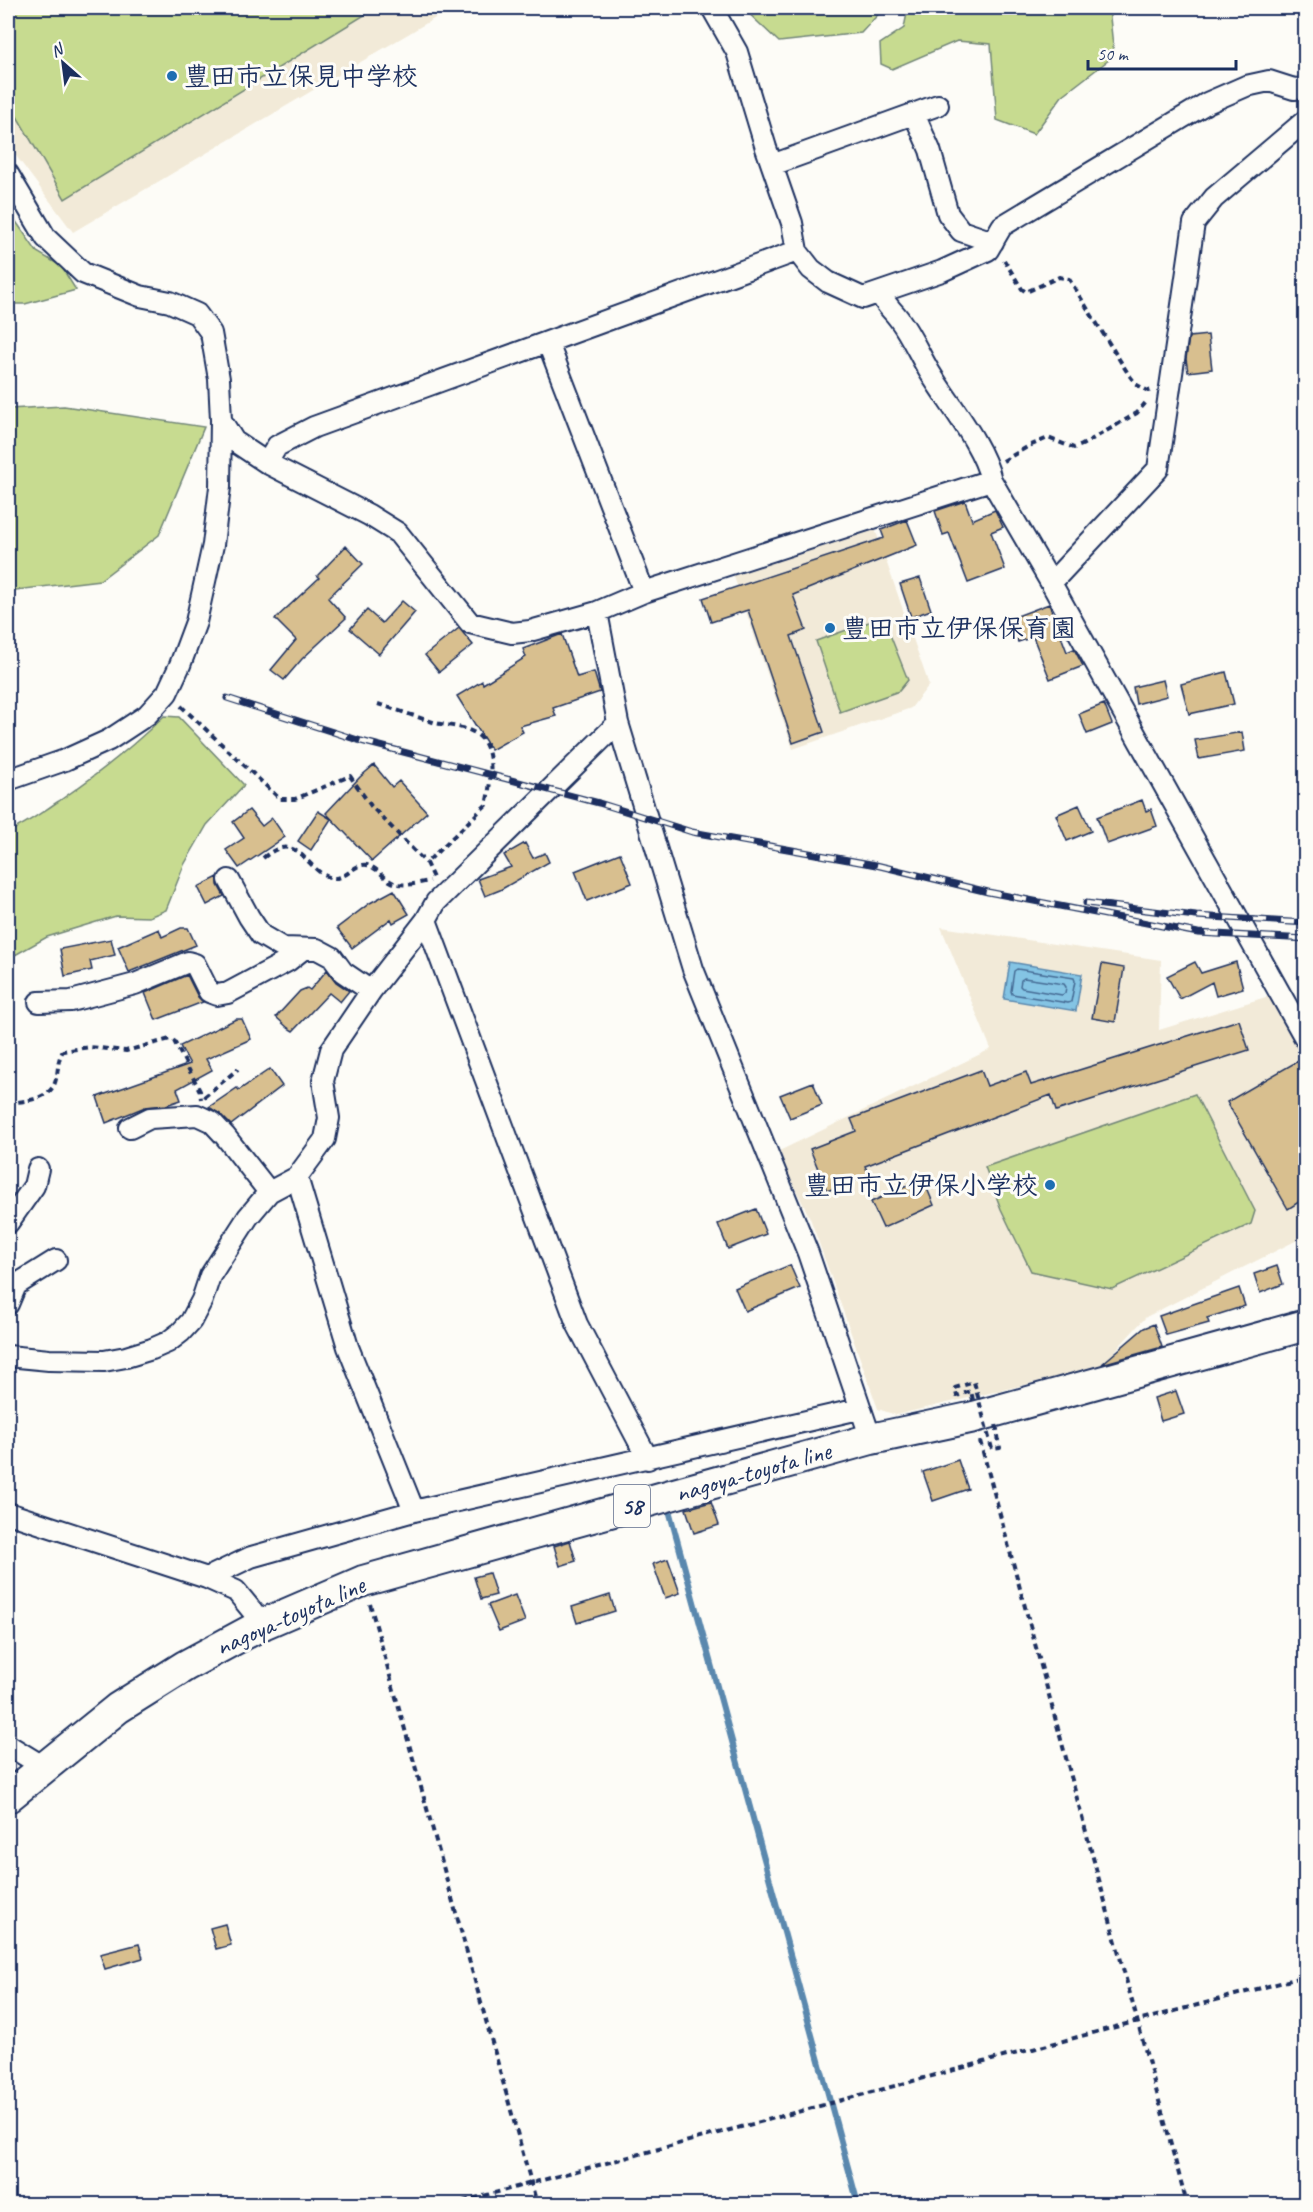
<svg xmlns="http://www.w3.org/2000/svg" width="1313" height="2212" viewBox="0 0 1313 2212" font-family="Caveat,'Klee One',sans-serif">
  <rect width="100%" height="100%" fill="#fdfcf7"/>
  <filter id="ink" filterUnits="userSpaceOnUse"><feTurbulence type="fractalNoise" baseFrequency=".0167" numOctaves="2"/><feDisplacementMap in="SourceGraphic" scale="12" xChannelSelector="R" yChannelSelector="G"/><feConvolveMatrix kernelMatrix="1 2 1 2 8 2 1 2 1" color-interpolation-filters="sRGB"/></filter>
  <g filter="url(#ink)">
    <path fill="#f2ead8" d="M8,8h444l-379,224 -65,-87z
      M873,523l56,162 -18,23 -118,41 -61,-178z
      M941,927l220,33 -2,70 110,-34 36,62v178l-159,81 -32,35 4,11 -222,52 -18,-6 -68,-191 -33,-66 214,-103z"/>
    <path fill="#c7db90" stroke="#718577" stroke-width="1.5" d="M8,8h368l-311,191 -57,-98z
      M743,8h141l-23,25 -82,9z
      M908,8h201l5,48 -52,40 -28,38 -37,-14 -6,-76 -34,-3 -65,28 -11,-5 -1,-20 24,-16z
      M8,210l29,42 24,14 15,24 -51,14h-17z
      M64,406l140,21 -45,108 -59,45 -92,11v-182z
      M883,617l25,63 -9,11 -59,21 -24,-71z
      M164,716l15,1 65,68 -37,40 -23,40 -18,45 -17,7 -33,-1 -69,21 -39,22v-127c19,-8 34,-20 51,-31 38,-26 72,-53 105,-85z
      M1195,1094l60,117 -4,13 -139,65 -81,-18 -30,-62 -16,-42z"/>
    <path fill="#84c4e4" stroke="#5a88ae" stroke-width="1.5" d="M1010,962l72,12 -6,37 -72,-12z"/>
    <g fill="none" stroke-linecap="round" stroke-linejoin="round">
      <path stroke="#456b94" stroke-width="1.5" d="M1017,969l57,9 1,3 -4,21 -3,1 -56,-9 -1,-3 3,-20z
        M1024,978l40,6 2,3 -1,6 -3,2 -40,-7 -2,-2 1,-6z"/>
      <path stroke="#5a88ae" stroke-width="6" d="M669,1510l189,694"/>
    </g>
    <path fill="#d8bf8f" stroke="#1b2f5e" stroke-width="1.5" d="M1208,335l4,34 -24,3 -2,-13 3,-22z
      M965,501l7,19 23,-10 8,17 -12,5 14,37 -37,14 -19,-50 -6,2 -8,-24z
      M907,520l10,25 -124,50 13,35 -15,6 33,96 -31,11 -45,-133 -37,12 -8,-24 181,-60 -3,-8z
      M346,546l17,18 -35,34 18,20 -44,41 -18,21 -13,-10 25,-30 -21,-21 44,-41 -2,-2z
      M920,578l11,32 -20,7 -11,-33z
      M402,601l13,11 -36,42 -29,-25 17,-19 15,13z
      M1049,604l18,48 7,-3 9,17 -33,13 -17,-42 -15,5 -9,-23z
      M459,628l14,17 -34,27 -14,-17z
      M562,634l15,43 17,-5 6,20 -47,16 3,8 -36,10 3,6 -32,18 -34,-54 25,-15 1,3 43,-27 -3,-8z
      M1226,672l8,32 -45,10 -8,-30z
      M1163,680l4,16 -31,8 -3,-17z
      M1104,704l8,20 -25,10 -8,-20z
      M1242,732l3,19 -46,8 -4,-19z
      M374,765l18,22 7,-6 28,31 -55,49 -46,-48 34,-36z
      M1142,800l4,11 5,-2 6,17 -50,18 -10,-27z
      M1079,805l12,26 -24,10 -11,-26z
      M249,810l13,16 10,-8 13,19 -46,31 -13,-18 18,-12 -11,-16z
      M318,811l13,8 -20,31 -13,-9z
      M525,843l8,15 12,-5 4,9 -49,28 -15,6 -7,-17 33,-12 -7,-12z
      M620,853l12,30 -45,18 -12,-30z
      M218,877v8l6,11 -17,9 -9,-18z
      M394,890l15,24 -16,9 -2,-4 -39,29 -15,-20 33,-25z
      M181,928h7l8,17 -67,27 -11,-25 41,-18 3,8z
      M111,939l4,16 -25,6 2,9 -27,6 -5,-27z
      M1195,962l6,11 35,-11 7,26 -27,8 -4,-14 -32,17 -13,-23z
      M1102,964l22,4 -9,54 -23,-4z
      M327,970l9,12 13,9 -9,11 -11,-9 -36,38 -5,-3 -12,-11 24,-26 7,-3 3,2z
      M187,975l11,22 5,5 -47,18 -11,-27z
      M236,1019h6l9,20 -45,20 6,11 -35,19 4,11 -15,5 -21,2 -39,16 -9,-26 93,-33 -10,-18z
      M1239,1020l10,30 -193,61 -5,-16 -186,71 4,9 -42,16 -17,-42 46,-18 -5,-12 130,-49 6,16 39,-14 5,13z
      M1298,1061l7,13v124l-17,11 -61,-107z
      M270,1069l12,17 -51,39 -11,-11 -11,-7 28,-19 2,2z
      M813,1082l9,23 -32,13 -10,-23z
      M923,1179l11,26 -51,23 -12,-26z
      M756,1209l10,25 -38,15 -10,-25z
      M790,1265l10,23 -55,23 -10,-23z
      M1277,1266l6,18 -23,9 -6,-19z
      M1239,1288l6,18 -38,12 2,5 -43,12 -7,-19z
      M1154,1324l8,23 -60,17 42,-36z
      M1176,1391l8,23 -23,7 -7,-23z
      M958,1460l10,29 -35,12 -10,-29z
      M711,1502l8,23 -25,8 -8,-24z
      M570,1541l6,20 -16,5 -6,-20z
      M668,1559l12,34 -15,5 -12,-34z
      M489,1573l7,22 -15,4 -7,-22z
      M515,1595l10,26 -26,10 -11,-26z
      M610,1595l5,16 -38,12 -5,-16z
      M225,1924l6,21 -15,4 -6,-21z
      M139,1944l4,14 -38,11 -5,-15z"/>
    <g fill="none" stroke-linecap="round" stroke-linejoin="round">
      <defs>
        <path id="minor" d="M712,8l25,44 29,96 26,75 5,28 14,18 17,13 35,16 79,-27 46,-21 14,-24 205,-123 39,-17 23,-5 25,8 12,-1
          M914,114l16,36 18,64 13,17 32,11
          M772,165l166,-60
          M8,174l38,64 37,35 57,23 30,6 27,12 14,19 8,46 2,41 -1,67 -7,58 -17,77 -16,43 -13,28 -20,22 -38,25 -44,20 -57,20
          M880,293c7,15 11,15 19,26 12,16 20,35 30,52 19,32 54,73 62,109l60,103 255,457
          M548,343l96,249
          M221,420l13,21 33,22 102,52 29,18 72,90 42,10 18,-2 67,-19 47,-20 347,-112
          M267,463l10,-17 37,-19 483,-176
          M1051,583l107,-114 36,-246 20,-25 92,-78
          M597,612l21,111 75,246 115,284 63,186
          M229,880l20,37 12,18 22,13 34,1 15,8 11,15 28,19
          M426,920l151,404 71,135
          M39,1002l32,-1 64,-17 53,-22 7,2 14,28 8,3 11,-2 60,-32 14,-11
          M130,1128l20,-10 47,-3 15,7 13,14 44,56
          M297,1177l51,170 66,164
          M8,1223l26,-37 4,-17
          M8,1304l8,-19 40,-25
          M8,1356l41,4 55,1 22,-4 26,-8 16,-7 13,-10 10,-11 11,-21 8,-24 38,-59 21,-25 28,-15 28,-38 4,-21 -6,-37 8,-31 40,-59 55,-71 10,-18 182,-179
          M8,1513l199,65 29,13 27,33
          M207,1578l44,-21 163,-46 445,-102
          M8,1745l36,22"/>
        <path id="primary" d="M8,1797l110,-89 67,-42 78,-42 100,-43 508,-142 103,-22 332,-92"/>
      </defs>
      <use href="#minor" stroke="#1b2f5e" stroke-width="24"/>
      <use href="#primary" stroke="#1b2f5e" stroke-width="34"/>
      <path stroke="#1b2f5e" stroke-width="4" stroke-dasharray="6 4.5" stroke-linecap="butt" d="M1004,260l18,29 4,3 33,-15 10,2 60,96 8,10 11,6 4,-1
        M1003,461l26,-15 19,-8 26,10 8,-3 55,-32 10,-12
        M378,704c19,6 39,13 58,19 12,3 26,3 37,9 24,12 18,51 13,73l-60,58
        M181,706l99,93h15l55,-23 21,30 55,57 8,17
        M263,858c37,-31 43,17 71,20 13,1 20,-15 33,-13 9,2 15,11 23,16 11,7 28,2 40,0
        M204,1097l34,-28
        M8,1103c17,-2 44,-3 48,-24 3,-11 1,-19 7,-28l27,-4 36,4 44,-12 4,2 26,50 1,8
        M980,1441l207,763
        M370,1604l167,600
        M453,2204l853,-228"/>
      <use href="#minor" stroke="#fdfcf7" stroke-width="20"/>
      <use href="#primary" stroke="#fdfcf7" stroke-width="30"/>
      <defs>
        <path id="rail" d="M227,698l134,43 238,62 93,29 184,33 112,27 210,41 108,6
          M1086,903l110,13 110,7"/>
      </defs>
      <use href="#rail" stroke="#1b2f5e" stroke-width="7"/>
      <use href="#rail" stroke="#fdfcf7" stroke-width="4.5" stroke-dasharray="14" stroke-linecap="butt"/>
      <path stroke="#1b2f5e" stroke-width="4" stroke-dasharray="6 4.5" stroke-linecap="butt" d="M973,1400l-2,-9 -14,5 -2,-8 19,-6 18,67 8,-1 -4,-24"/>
    </g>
  </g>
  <g fill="#1f6fb2" stroke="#fdfcf7" stroke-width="2">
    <circle cx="172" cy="76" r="6"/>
    <circle cx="830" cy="628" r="6"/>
    <circle cx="1050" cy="1185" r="6"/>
  </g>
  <g text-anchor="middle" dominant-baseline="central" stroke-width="6" stroke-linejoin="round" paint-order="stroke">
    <rect fill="#fdfcf7" stroke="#5f6c8c" stroke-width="1.5" x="614" y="1485" width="36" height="42" rx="4.5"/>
    <g font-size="24" font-weight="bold" fill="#1b2f5e">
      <text x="632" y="1506">58</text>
    </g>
    <g font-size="26" font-weight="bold" fill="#1b2f5e" stroke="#fdfcf7" text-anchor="start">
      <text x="184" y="76">豊田市立保見中学校</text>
      <text x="842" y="628">豊田市立伊保保育園</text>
      <text x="1038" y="1185" text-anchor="end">豊田市立伊保小学校</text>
    </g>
    <g font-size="26" fill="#1b2f5e" stroke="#fdfcf7">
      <text transform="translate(753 1472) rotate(-16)">nagoya-toyota line</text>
      <text transform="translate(290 1616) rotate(-24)">nagoya-toyota line</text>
    </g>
  </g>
  <rect width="1313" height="2212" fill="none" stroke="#fdfcf7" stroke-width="30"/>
  <rect x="15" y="15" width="1283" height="2182" fill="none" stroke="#1b2f5e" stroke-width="2" filter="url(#ink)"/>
  <g transform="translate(63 63) rotate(332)" stroke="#fdfcf7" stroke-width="4.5" paint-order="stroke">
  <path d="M0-4.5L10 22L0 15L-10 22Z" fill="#1b2f5e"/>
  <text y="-9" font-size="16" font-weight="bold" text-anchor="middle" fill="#1b2f5e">N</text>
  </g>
  <path d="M1088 60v9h148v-9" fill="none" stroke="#1b2f5e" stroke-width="3"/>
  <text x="1097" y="60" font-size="18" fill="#1b2f5e" stroke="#fdfcf7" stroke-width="4.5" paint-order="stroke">50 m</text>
</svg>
